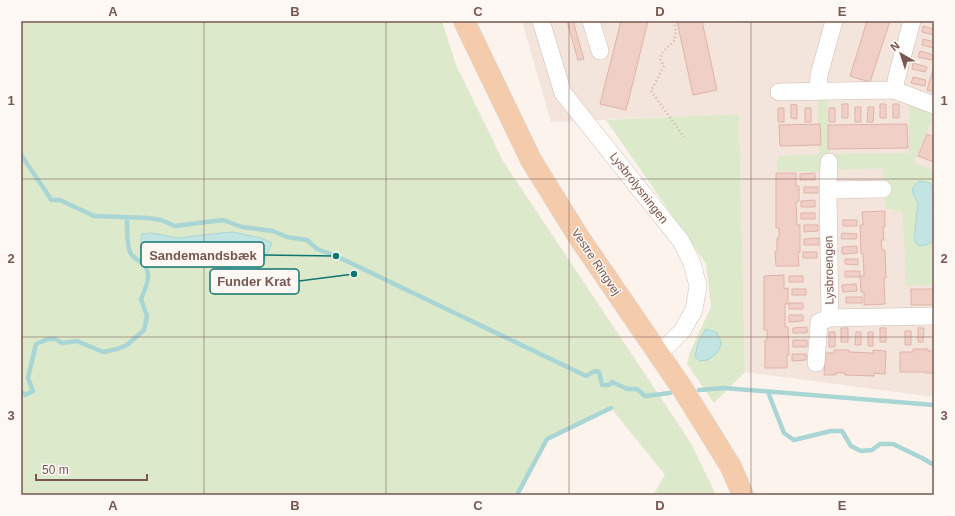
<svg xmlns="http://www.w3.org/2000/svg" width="955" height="516" viewBox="0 0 955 516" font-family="Arial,sans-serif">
  <rect width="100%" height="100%" fill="#fcf3ed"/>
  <path fill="#f3e4dc" d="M522,21h412v376l-189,-25 -6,-258 -188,8z"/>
  <path fill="#dde9cb" d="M21,21h421l14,44 47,96 188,282 25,52h-63l12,-20 -54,-67 -64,31 -30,56h-496z
    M818,99l9,1 3,54 79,-1v-52l25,11v2l-20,49 20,8v114l-28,1 -3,-74 -18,-4 -2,-40 -45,2 -1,-10 -14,12 -46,-1 1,-15 41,-2z
    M739,114l6,258 -31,31 -27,-39 3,-12 21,-45 -5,-43 -100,-144z"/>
  <path fill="#c2e5e4" stroke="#a9d6d5" d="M919,181l11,2 4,8 -1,20 1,30 -8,4 -7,1 -5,-6 4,-37 -4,-7 -2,-7z
    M233,232l28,6 11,5 -15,35 -24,-6 -22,-11 -26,-3 -17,1 -10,-8h-10l-8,-4 2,-13 10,-1 26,5 43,-5z
    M706,329l10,3 4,7 1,6 -4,8 -9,7 -8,1 -5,-4 3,-15z"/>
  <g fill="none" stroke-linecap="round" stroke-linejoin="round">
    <path stroke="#a9d6d5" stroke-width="4.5" d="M21,154c9,16 21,30 30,46h9l34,16 54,2 13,2 14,6 48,-6 19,7 31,4 14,6 20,3 10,9 19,7 250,120 9,-5 4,1 3,13h7l3,-3 15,7h10l8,7 25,-3
      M142,263l6,-12
      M699,390l25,-2 210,17
      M21,391l4,4 8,-4 -5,-13 8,-34 12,-5h7l7,4 15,-2 26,11 14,-3 10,-4 17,-15 3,-14 -6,-17c5,-12 13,-27 0,-37 -5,-3 -9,-5 -11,-10 -3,-6 -3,-27 -3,-34
      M768,392l16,41 10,7 37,-9h11l9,15 10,5 11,-1 8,-6h13l29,14 12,7
      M517,495l30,-56 64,-31"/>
  </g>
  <path fill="#f0cfc6" stroke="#e1b3a8" d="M567,21h6l11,38 -6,1z
    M621,21h27l-22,89 -26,-6z
    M677,21h25l15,69 -24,5z
    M867,21h23l-20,61 -20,-6z
    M923,26l11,3v6l-12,-3z
    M923,39l11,3v6l-12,-3z
    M920,51l14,4 -2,5 -14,-3z
    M913,63l14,4 -2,5 -13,-3z
    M934,66v26l-7,-2z
    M913,77l13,3 -1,6 -14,-3z
    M791,104l6,1v14l-6,-1z
    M842,104h6v14h-6z
    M880,104h6v14h-6z
    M893,104h6v14h-6z
    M855,107h6v15h-6z
    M868,107h6l-1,15h-6z
    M778,108h6v14h-6z
    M805,108h6v14h-6z
    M829,108h6v14h-6z
    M820,124l1,21 -41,1 -1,-21z
    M907,124l1,24 -80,1v-24z
    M927,134l7,3v25l-16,-6z
    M776,173h20v13h3v15l-3,1 1,23h3v27l-2,1 1,13h-23l-1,-15h2v-13h2v-10h-3z
    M815,173v7h-15v-6z
    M804,187h14v6h-14z
    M815,200v7h-14v-6z
    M885,211v16h-2l1,13h-3l1,10h3l1,28h-2l1,26 -21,1v-13h-3l-1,-16h4l-1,-22h-2l-1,-29h3l-1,-13z
    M801,213h14v6h-14z
    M843,220h14v6h-14z
    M804,225h14v6l-14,1z
    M842,233l15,1 -1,5h-15z
    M819,238v7h-15v-6z
    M857,246v7l-15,1v-7z
    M803,252h14v6h-14z
    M845,259h13v6l-13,-1z
    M845,271h15v6h-15z
    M784,275v14l4,-1v16h-3v23h3l1,28h-2v13h-22v-28h2v-10h-3v-54z
    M789,276h14v6h-14z
    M856,284l1,7 -14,1 -1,-7z
    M792,289h14v6h-14z
    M911,289h23v16h-23z
    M846,297h16v6h-16z
    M789,303h14v6h-14z
    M789,315h14v6l-14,1z
    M807,327v6h-14v-5z
    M841,328h7v14h-7z
    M880,328h6v14h-6z
    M918,328h6l-1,14h-5z
    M905,331h6v14h-6z
    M829,332h6v15h-6z
    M856,332h5v13h-6z
    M868,332h5v14h-5z
    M793,340h14v7h-14z
    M913,349h15v2h6v22h-9v-1h-25v-20h13z
    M834,350h15v2l24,1v-3l13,1 -1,23 -11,-1v3l-29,-1v-2h-9v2h-12l1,-22h9z
    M792,354h14v6l-14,1z"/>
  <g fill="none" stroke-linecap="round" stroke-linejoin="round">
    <defs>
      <path id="minor" d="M541,21l22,72 118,148 11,22 6,23 -4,24 -12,21 -23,23
        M591,21l9,30
        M894,90l4,-18 14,-51
        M818,91l1,-16 15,-54
        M779,92l115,-2 40,15
        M829,162l-1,28 2,128 104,-2
        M828,190l55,-1
        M816,363l3,-41 11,-4"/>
      <path id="major" d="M464,21l67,139 47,76 104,152 49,79 12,28"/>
    </defs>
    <use href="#minor" stroke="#d1bcb5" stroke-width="18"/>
    <use href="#major" stroke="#d9d0ce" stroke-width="22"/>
    <path stroke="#d5b2a9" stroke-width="2.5" stroke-dasharray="1 3" stroke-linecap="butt" d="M674,21l2,10 -2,10 -12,12 -2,6 4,7 -13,25 33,46"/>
    <use href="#minor" stroke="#fff" stroke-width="17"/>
    <use href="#major" stroke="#f5ccab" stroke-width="21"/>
  </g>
  <path fill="none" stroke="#775750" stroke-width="1" stroke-opacity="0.55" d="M204,21v474M386,21v474M569,21v474M751,21v474M21,179h913M21,337h913"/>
  <g text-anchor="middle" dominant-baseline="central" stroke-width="3" stroke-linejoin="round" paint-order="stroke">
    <g font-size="12" fill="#775750" stroke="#fef8f4">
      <text transform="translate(639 188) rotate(52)">Lysbrolysningen</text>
      <text transform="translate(596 262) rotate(56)">Vestre Ringvej</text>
      <text transform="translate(829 270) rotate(-91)">Lysbroengen</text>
    </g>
  </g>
  <path fill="none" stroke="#0f766e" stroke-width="1.5" d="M336 256L264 255M354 274L299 281"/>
  <g fill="#0f766e" stroke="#fef8f4" stroke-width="1.5">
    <circle cx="336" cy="256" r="4"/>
    <circle cx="354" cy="274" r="4"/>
  </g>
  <g fill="#fef8f4" stroke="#0f766e" stroke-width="1.5">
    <rect x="141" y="242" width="123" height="25" rx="4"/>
    <rect x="210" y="269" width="89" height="25" rx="4"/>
  </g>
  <g font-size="13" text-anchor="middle" font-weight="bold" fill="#775750">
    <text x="203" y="260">Sandemandsbæk</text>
    <text x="254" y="286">Funder Krat</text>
  </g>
  <rect width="955" height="516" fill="none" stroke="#fef8f4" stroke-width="44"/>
  <g transform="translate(901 54) rotate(321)" stroke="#fef8f4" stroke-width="3" paint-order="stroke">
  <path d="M0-3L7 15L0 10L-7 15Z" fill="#775750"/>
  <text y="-6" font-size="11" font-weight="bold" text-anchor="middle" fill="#775750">N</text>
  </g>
  <path d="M36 474v6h111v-6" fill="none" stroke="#775750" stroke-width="2"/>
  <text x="42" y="474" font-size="12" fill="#775750" stroke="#fef8f4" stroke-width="3" paint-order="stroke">50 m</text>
  <rect x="22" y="22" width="911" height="472" fill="none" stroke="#775750" stroke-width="1.5"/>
  <g font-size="13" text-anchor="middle" font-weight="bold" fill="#775750">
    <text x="113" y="16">A</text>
    <text x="295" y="16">B</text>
    <text x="478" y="16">C</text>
    <text x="660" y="16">D</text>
    <text x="842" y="16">E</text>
    <text x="11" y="105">1</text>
    <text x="944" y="105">1</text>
    <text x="11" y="263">2</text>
    <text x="944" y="263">2</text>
    <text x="11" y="420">3</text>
    <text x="944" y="420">3</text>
    <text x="113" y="510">A</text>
    <text x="295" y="510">B</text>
    <text x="478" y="510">C</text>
    <text x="660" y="510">D</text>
    <text x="842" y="510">E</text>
  </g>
</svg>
